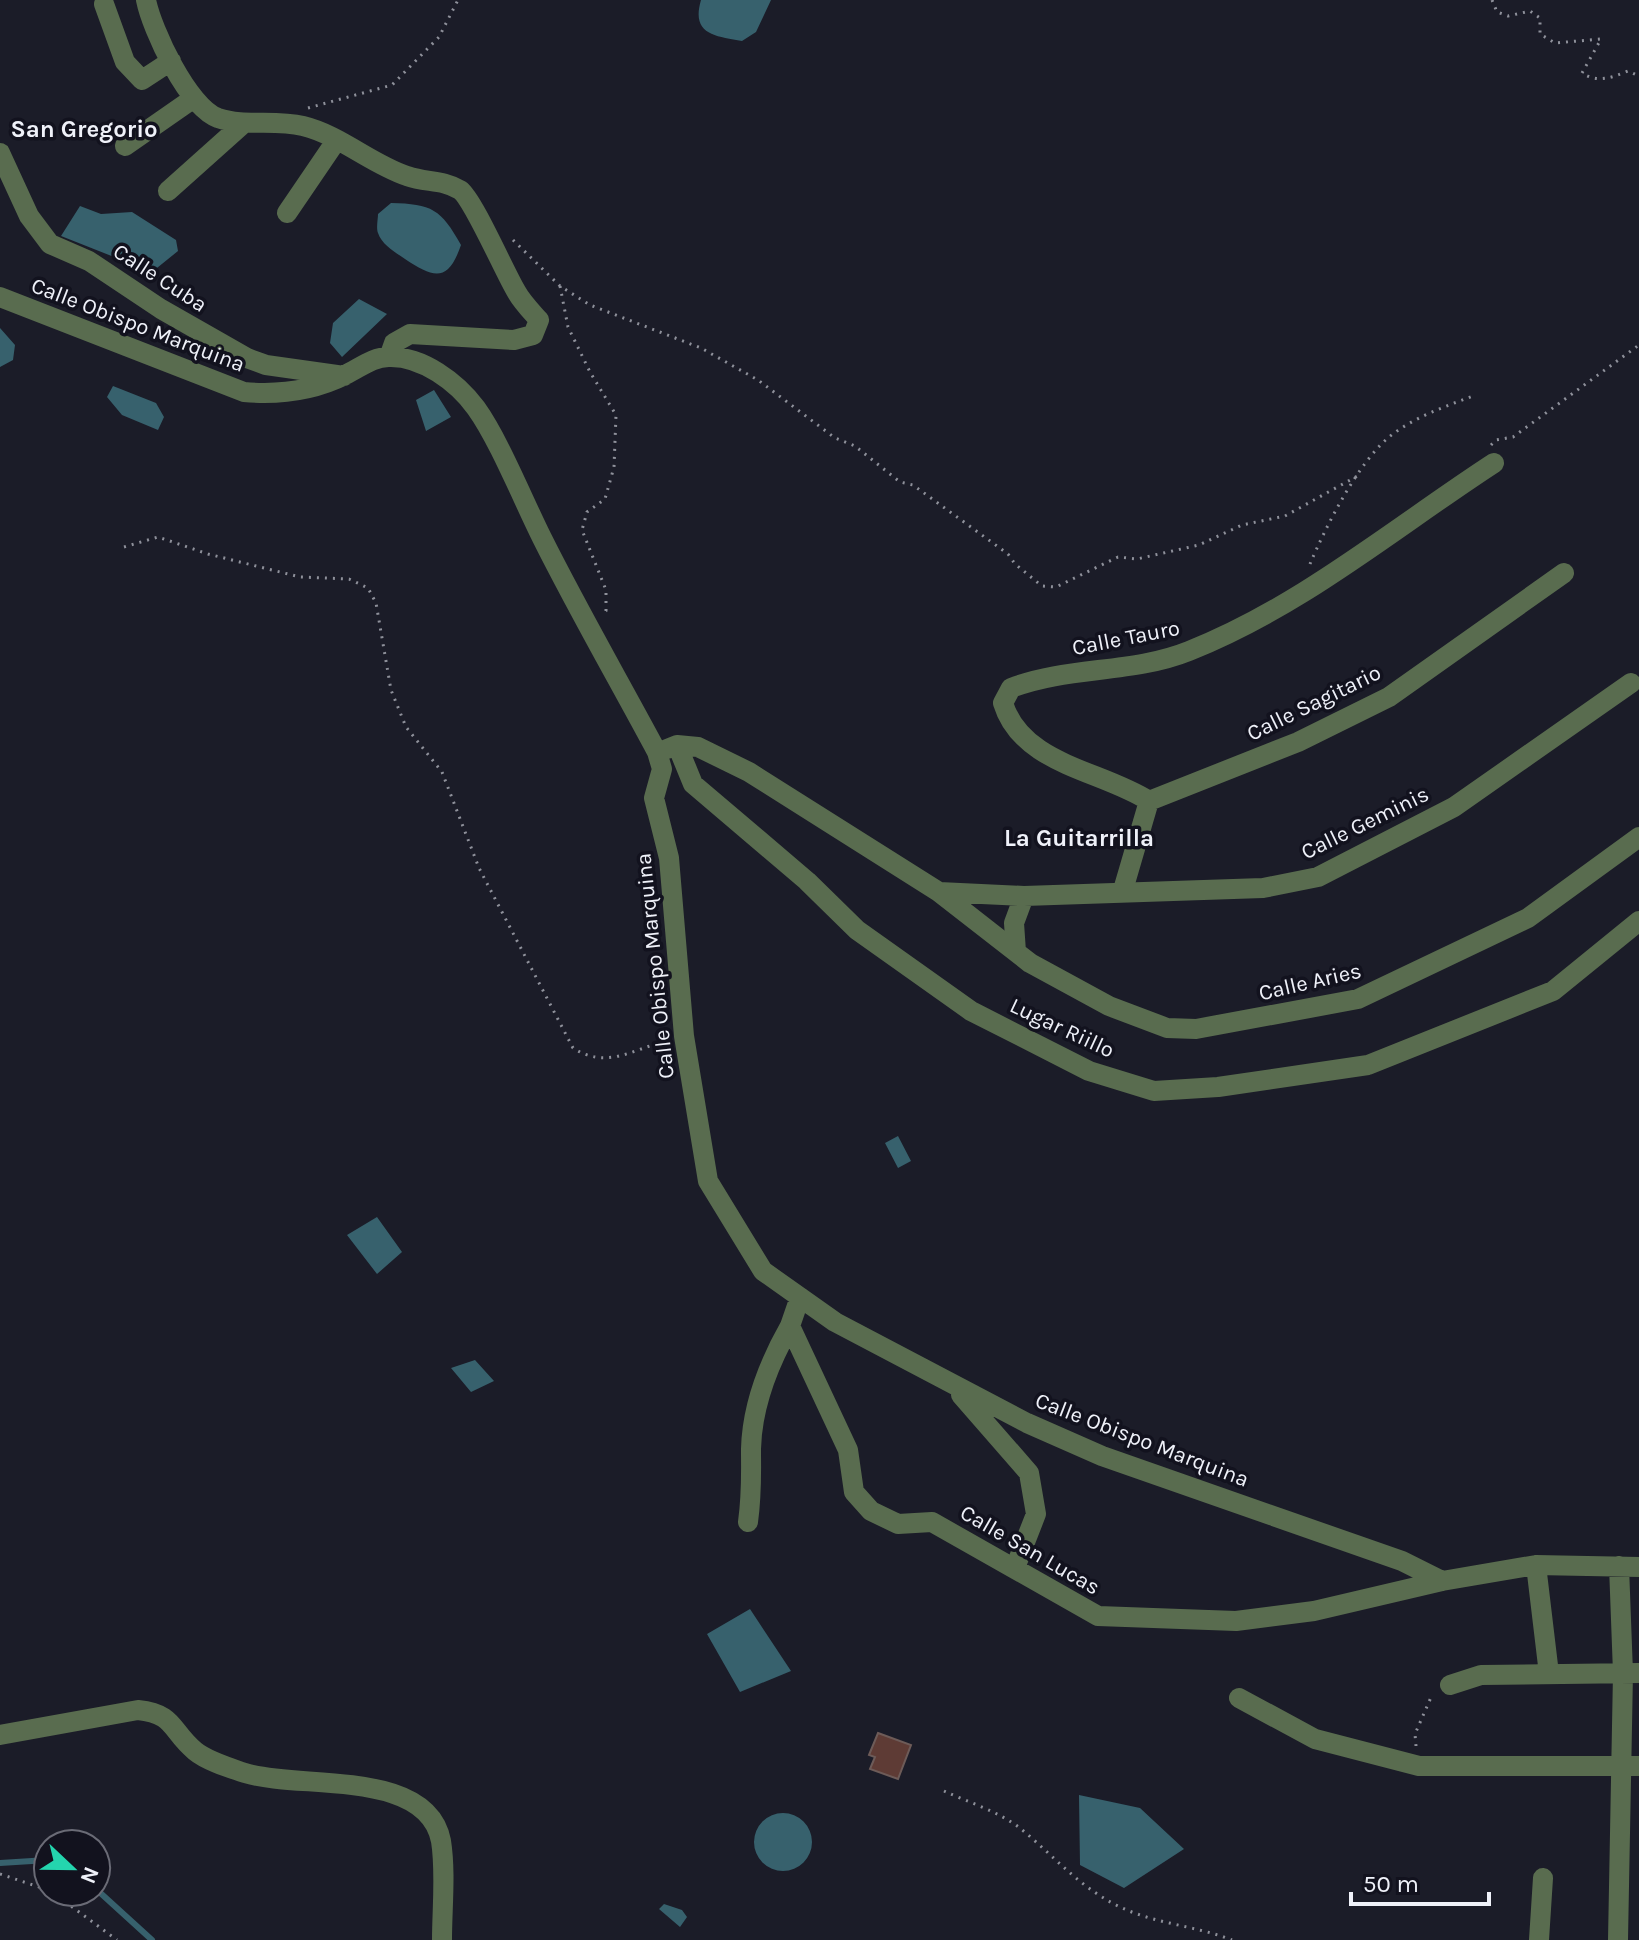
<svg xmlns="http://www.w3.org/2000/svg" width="1639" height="1940" viewBox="0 0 1639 1940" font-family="Karla,sans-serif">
  <rect width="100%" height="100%" fill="#1b1c28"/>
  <path fill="#37616d" d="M701,0h70l-15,32 -14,9c-28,-5 -51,-7 -41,-41z
    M391,203c41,1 50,6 70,42 -13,38 -27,33 -56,14 -10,-7 -23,-14 -27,-26 -2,-5 0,-14 0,-19z
    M80,206l21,8 31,-2 44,28 2,11 -26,21 -91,-36z
    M359,299l28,15 -45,43 -12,-14 3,-20z
    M0,328l15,17 -2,15 -13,7z
    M113,386l43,17 8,14 -6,13 -36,-15 -15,-18z
    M434,390l17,27 -25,14 -10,-31z
    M898,1136l13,25 -13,7 -13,-25z
    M377,1217l25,35 -25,22 -30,-39z
    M475,1360l19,21 -23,11 -20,-24z
    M750,1609l41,62 -51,21 -33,-58z
    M1079,1795l61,13 44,41 -60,39 -44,-23z
    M754 1842a29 29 0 1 1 58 0a29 29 0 1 1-58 0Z
    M664,1904l18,6 5,7 -7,10 -21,-18z"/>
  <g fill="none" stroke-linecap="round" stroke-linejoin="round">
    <path stroke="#37616d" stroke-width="6" d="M0,1863l48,-3
      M96,1889l56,51"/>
  </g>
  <path fill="#5e3b35" stroke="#6d5b58" stroke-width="2" d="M878,1733l33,12 -13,34 -28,-10 5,-12 -6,-2z"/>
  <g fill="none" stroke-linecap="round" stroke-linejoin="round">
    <path stroke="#8f919b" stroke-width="3" stroke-dasharray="2 6" stroke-linecap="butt" d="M1492,0l5,12 11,4 22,-5 10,7v16l15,9 46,-4 -19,34c16,10 29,5 46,-2l11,5
      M308,108l84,-23 47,-48 19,-37
      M513,240l47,46 30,19 111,43 57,32 77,58 20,8 45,36 13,3 95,69 7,10 27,22 14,1 62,-30 19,2 62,-14 43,-20 43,-9 76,-42
      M560,286l8,41 22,45 26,43 -2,52 -9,32 -18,13 -5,18 24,60v21l-4,4
      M1491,445l5,-5 17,-3 126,-92
      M124,547l34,-10 50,17 92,23 49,2 19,9 8,15 15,87 15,37 36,45 37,96 94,180c33,21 57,3 92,-7
      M1310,564c16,-38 48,-101 79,-127 25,-20 55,-30 84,-41
      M1416,1746l-1,-12 17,-39
      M944,1791c24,11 56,21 77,38 32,26 56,56 95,76 37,19 78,20 116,35
      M0,1874l48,16
      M52,1892l65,48"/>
    <path stroke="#596c4f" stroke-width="20" d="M146,0c6,30 42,107 72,118 27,9 57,1 85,8 37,9 68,38 104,50 19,7 35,3 53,14 13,9 45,83 56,101 6,11 15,20 23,29l-6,15 -19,5 -104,-6 -16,9 -5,14
      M104,4l21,58 17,18 29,-19
      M125,146l69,-48
      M0,153l29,63 21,28 39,17 72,48 86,49 19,7 78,11
      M168,191l76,-68
      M287,213l49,-72
      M0,297l244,95c35,3 69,-1 101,-17 15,-7 27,-18 44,-18 33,-1 68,25 87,51 23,32 47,92 66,130 36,72 77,143 115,214l5,17 -8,29 15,60 15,178 24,145 55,90 72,51 192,101 75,33 300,105 40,20
      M677,745l16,39 114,97 50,49 114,81 118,60 65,20 64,-4 150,-22 185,-74 86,-70
      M667,749l10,-4 21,2 51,25 190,120 91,71 79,43 58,22 29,1 162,-30 170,-81 111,-81
      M1149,801c-48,-31 -127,-36 -146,-98l8,-15c57,-22 121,-14 178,-37 113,-45 205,-123 305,-188
      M1123,890l26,-89 149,-59 91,-45 175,-124
      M939,892l85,4 239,-8 55,-11 136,-70 177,-124
      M1016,952l-2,-29 10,-27
      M800,1297l-10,29 58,124 6,42 17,19 27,13 34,-2 166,94 138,5 78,-10 128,-30 94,-16 103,2
      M961,1395l68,78 7,41 -21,54
      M748,1522c4,-29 3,-45 3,-73 1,-43 18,-86 39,-123
      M1536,1565l13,109
      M1450,1685l31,-10 158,-2
      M1239,1698l76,41 104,27h220
      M0,1735l138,-25c37,4 32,20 57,41 12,10 35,17 50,22 55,17 182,-5 196,68 5,31 1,68 1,99
      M1539,1940l4,-62
      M1618,1940l5,-267 -4,-107"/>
  </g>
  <g text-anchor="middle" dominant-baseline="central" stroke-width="7" stroke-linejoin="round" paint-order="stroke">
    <g font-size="22" fill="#eff1f9" stroke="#12121e">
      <text transform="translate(160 278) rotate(33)">Calle Cuba</text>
      <text transform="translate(138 325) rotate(21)">Calle Obispo Marquina</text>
      <text transform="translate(1126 638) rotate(-11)">Calle Tauro</text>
      <text transform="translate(1314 703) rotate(-26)">Calle Sagitario</text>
      <text transform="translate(1365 823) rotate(-26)">Calle Geminis</text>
      <text transform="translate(655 966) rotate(-96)">Calle Obispo Marquina</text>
      <text transform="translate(1310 982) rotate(-13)">Calle Aries</text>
      <text transform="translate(1062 1028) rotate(25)">Lugar Riillo</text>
      <text transform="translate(1142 1440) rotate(21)">Calle Obispo Marquina</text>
      <text transform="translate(1030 1550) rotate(30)">Calle San Lucas</text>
    </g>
    <g font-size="24" font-weight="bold" fill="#eff1f9" stroke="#12121e">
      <text x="84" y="129">San Gregorio</text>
      <text x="1079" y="838">La Guitarrilla</text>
    </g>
  </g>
  <g transform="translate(72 1868) rotate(112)"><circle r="38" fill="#12121e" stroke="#6a6b76" stroke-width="2"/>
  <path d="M0-6L14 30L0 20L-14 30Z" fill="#24d5ae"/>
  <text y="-12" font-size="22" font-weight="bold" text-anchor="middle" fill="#eff1f9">N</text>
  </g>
  <path d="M1351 1892v12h138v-12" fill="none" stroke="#eff1f9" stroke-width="4"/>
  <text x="1363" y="1892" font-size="24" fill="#eff1f9" stroke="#12121e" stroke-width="6" paint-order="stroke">50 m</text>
</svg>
